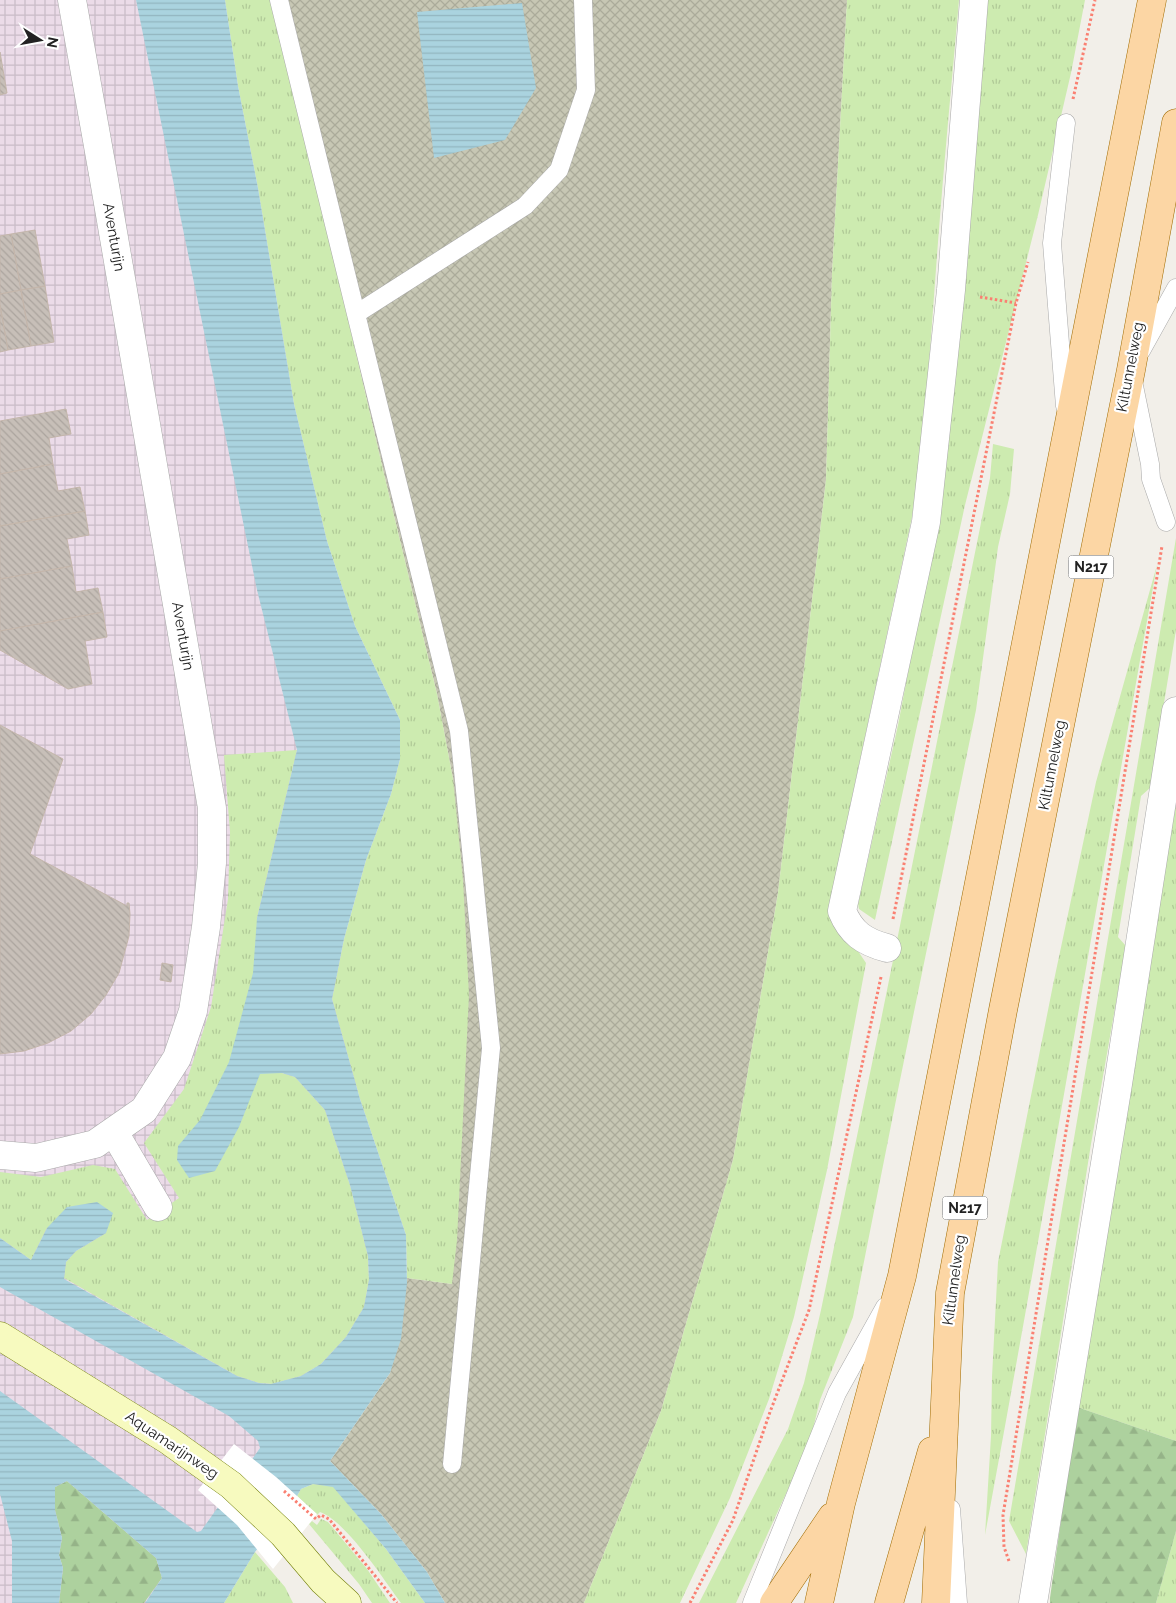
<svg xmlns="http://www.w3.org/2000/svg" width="1176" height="1603" viewBox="0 0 1176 1603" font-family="Raleway,sans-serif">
  <defs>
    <pattern id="industrial-grid" width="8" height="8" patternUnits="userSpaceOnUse" patternTransform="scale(1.25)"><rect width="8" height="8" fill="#ebdbe8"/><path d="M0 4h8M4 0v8" fill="none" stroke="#c9bcc7"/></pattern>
    <pattern id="construction-cross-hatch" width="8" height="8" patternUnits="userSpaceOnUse" patternTransform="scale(1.25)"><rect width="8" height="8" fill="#c7c7b4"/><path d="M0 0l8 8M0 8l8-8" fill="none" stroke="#abab9a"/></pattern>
    <pattern id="grass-tufts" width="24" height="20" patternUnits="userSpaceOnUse" patternTransform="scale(1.25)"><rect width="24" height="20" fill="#cdebb0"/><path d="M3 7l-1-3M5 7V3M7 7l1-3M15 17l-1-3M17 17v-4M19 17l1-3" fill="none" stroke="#b0c997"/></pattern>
    <pattern id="forest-firs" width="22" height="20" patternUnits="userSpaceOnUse" patternTransform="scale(1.25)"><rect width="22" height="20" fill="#add19e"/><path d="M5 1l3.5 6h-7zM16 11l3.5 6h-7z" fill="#95b388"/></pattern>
    <pattern id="water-rules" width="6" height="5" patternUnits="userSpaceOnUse" patternTransform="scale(1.25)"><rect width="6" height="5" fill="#aad3df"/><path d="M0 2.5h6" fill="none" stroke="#92b5bf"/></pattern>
    <pattern id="building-back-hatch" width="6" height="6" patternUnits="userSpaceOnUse" patternTransform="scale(1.25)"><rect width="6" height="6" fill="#c7bfb8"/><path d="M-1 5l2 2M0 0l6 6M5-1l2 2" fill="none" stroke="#aba49e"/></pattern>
  </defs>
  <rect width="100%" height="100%" fill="#f2efe9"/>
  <path fill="url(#industrial-grid)" d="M0,0h159l153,715 73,598 -225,290h-160z"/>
  <path fill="url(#construction-cross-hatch)" d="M274,0h573l-15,274 -6,206 -48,413 -45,267 -72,251 -77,192h-139l-18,-31 -46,-58 -51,-53 60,-88 17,-95 45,6 1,-505 -16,-85 -53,-220z"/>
  <path fill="url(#grass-tufts)" d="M225,0h49l110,474 53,220 16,85 10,101 6,115 -12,245 -5,44 -45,-6 -1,-43 -46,-136 -28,-100 12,-60 22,-79 25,-66 9,-35v-39l-45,-94 -28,-85 -33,-137 -36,-216 -20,-102z
    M847,0h112c-7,81 -15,161 -21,242 -7,92 -12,184 -26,275l-68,318 10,110 12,18 -39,207 -33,147 -25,82 -39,99 -50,105h-96l77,-192 72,-251 45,-267 48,-413 6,-206z
    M986,0h99l-14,73 -33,142 -73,290 -90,415 -16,-11 -1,-5 40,-179 36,-188z
    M993,444l21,5 -4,45 -12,53 -22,163 -77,375 -46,232 -33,83 -10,41 -74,162h-37l89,-174 16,-46 17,-73 60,-290 109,-542z
    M1176,538v92l-26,158 -9,8 -23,141 8,9 -35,198 -65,410 -17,-33z
    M1157,565c-58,323 -112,647 -172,970l6,-99 1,-59 6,-115 55,-277 43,-203z
    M297,750l-40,168 25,155 13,4 30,33 25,75 18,71 1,24 -5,27 -18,30 -25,27 -20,12 -29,8 -13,-1 -22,-7 -173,-98 2,-16 10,-11 30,-18 -59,-5 -16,32 -31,-22v-66l41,5 52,-12 22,4 32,51 32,-22 -35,-55 40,-54 27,-82 17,-108 2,-67 -6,-77z
    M1176,803v638l-99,-34z
    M313,1484l20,2 53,63 39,54h-24c-17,-23 -55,-82 -81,-91l-3,3 -20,-19 4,-7z
    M321,1519l7,3 39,47 23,34h-18l-13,-19 -50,-60 3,-3 5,4z
    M1176,1531v72h-20z
    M255,1552l30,35 8,16h-69z"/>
  <path fill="url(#forest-firs)" d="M1077,1407l99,34v90l-20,72h-106v-5z
    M67,1481l89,77 6,20 -18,25h-85l4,-35 -4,-13 3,-17 -7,-28v-23z"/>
  <path fill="url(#water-rules)" d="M136,0h89l13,86 20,102 36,216 33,137 28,85 45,94v39l-9,35 -25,66 -22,79 -12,60 28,100 46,136 1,48 -6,56 -11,34 -60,88 51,53 46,58 18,31h-20l-39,-54 -53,-62 -20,-3 -12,5 -8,14 -38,49 -31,51h-79l17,-25 -6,-20 -89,-77 -12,6v23l7,28 -3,17 4,13 -4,35h-47v-62l-12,-47v-103l197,141 4,-1 59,-83 -2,-7 -29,-25 -229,-129v-49l31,22 16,-32 20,-21 30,-5 16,11 -7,20 -30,18 -10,11 -2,17 173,97 22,7 12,1 30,-8 20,-12 25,-27 18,-30 5,-27 -1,-24 -18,-71 -25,-75 -30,-33 -13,-4 -22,1 -21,53 -24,44 -26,7 -12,-18 1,-14 22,-26 29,-58 24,-89 4,-55 40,-168 -40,-160z
    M522,3l14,85 -31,52 -71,18 -17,-146z"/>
  <path fill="#fff" d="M234,1444l42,33 41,37 -44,55 -36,-44 -39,-35z"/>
  <path fill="url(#building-back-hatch)" stroke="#c4b6ab" d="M0,52l7,41 -7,2z
    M35,230l10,56 -24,4 -10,-56z
    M11,234l10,56 -21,4v-58z
    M45,286l9,56 -23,4 -10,-56z
    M21,290l10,56 -23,4 -8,-45v-11z
    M0,305l8,45 -8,2z
    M66,409l5,25 -22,4 4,26 -53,10v-53z
    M53,464l5,27 22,-4 5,24 -85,15v-52z
    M85,511l4,24 -22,4 5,27 -72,13v-53z
    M72,566l4,26 22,-4 5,24 -103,19v-52z
    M103,612l4,25 -22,4 7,43 -24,5 -68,-39v-19z
    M0,725l63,34 -33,95 97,52v-3h2l1,11 -1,22 -10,37 -13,22 -15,19 -20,17 -23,12 -24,8 -24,3z
    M162,963l11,2 -2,17 -11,-2z"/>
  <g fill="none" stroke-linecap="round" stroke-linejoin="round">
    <defs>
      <path id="lane" d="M279,0l77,314 169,-108 34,-36 27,-80 -3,-90
        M356,314l103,417 32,317 -39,416
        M1141,351l35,-63
        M1133,381l17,83 1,15 15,43
        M1065,406l-13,-163 14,-120
        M951,1509l7,94
        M752,1603l85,-210 48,-86"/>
      <path id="street" d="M887,948c-23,-6 -36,-15 -45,-37l84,-389 25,-232 23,-290
        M114,1132l44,75
        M0,1155l36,3 59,-14 49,-34 33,-52 16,-47 13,-84 6,-64v-55l-109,-634 -31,-174
        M1033,1603l85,-519 58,-373"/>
      <path id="secondary" d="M0,1336l168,104 63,45 52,49 40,47 24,22"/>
      <path id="primary" d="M774,1603l58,-86
        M819,1603l22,-100 61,-227 250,-1276
        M889,1603l43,-152
        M936,1603l14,-310 53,-283 128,-640 45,-247"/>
    </defs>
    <use href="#lane" stroke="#a9a9a9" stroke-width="19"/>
    <use href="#street" stroke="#a9a9a9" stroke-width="29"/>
    <use href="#secondary" stroke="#707d05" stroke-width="29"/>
    <use href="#primary" stroke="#a06b00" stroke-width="29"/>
    <path stroke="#fa8072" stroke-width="3" stroke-dasharray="2.5 2.5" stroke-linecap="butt" d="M1073,99l22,-99
      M980,297l36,6
      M893,919l123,-616 12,-41
      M284,1491l32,28 5,-4 8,4 68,84
      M1009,1561l-5,-14 -1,-32 159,-969
      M690,1603l43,-83 37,-108 39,-102 72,-333"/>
    <use href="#lane" stroke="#fff" stroke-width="18"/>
    <use href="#street" stroke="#fff" stroke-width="28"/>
    <use href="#secondary" stroke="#f7fabf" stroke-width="28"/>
    <use href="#primary" stroke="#fcd6a4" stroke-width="28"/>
  </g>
  <g text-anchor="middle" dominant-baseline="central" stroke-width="4.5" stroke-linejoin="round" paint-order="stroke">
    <g fill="#fff" stroke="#646464" stroke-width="1">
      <rect x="1068.5" y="555.5" width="45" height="23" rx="4"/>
      <rect x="942.5" y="1196.5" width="45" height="23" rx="4"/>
    </g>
    <g font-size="14" font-weight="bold" fill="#222">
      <text x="1091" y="567">N217</text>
      <text x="965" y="1208">N217</text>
    </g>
    <g font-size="15" fill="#222" stroke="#fff">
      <text transform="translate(114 237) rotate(80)">Aventurijn</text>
      <text transform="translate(1130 367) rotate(-79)">Kiltunnelweg</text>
      <text transform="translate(183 636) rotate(80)">Aventurijn</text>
      <text transform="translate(1052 765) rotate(-79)">Kiltunnelweg</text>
      <text transform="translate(954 1280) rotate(-82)">Kiltunnelweg</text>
      <text transform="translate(172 1445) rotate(34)">Aquamarijnweg</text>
    </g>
  </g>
  <g transform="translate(40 40) rotate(101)" stroke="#ffffff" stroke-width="4" paint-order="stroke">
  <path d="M0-4L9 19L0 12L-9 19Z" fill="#222222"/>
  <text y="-8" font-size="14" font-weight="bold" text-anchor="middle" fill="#222222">N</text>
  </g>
</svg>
